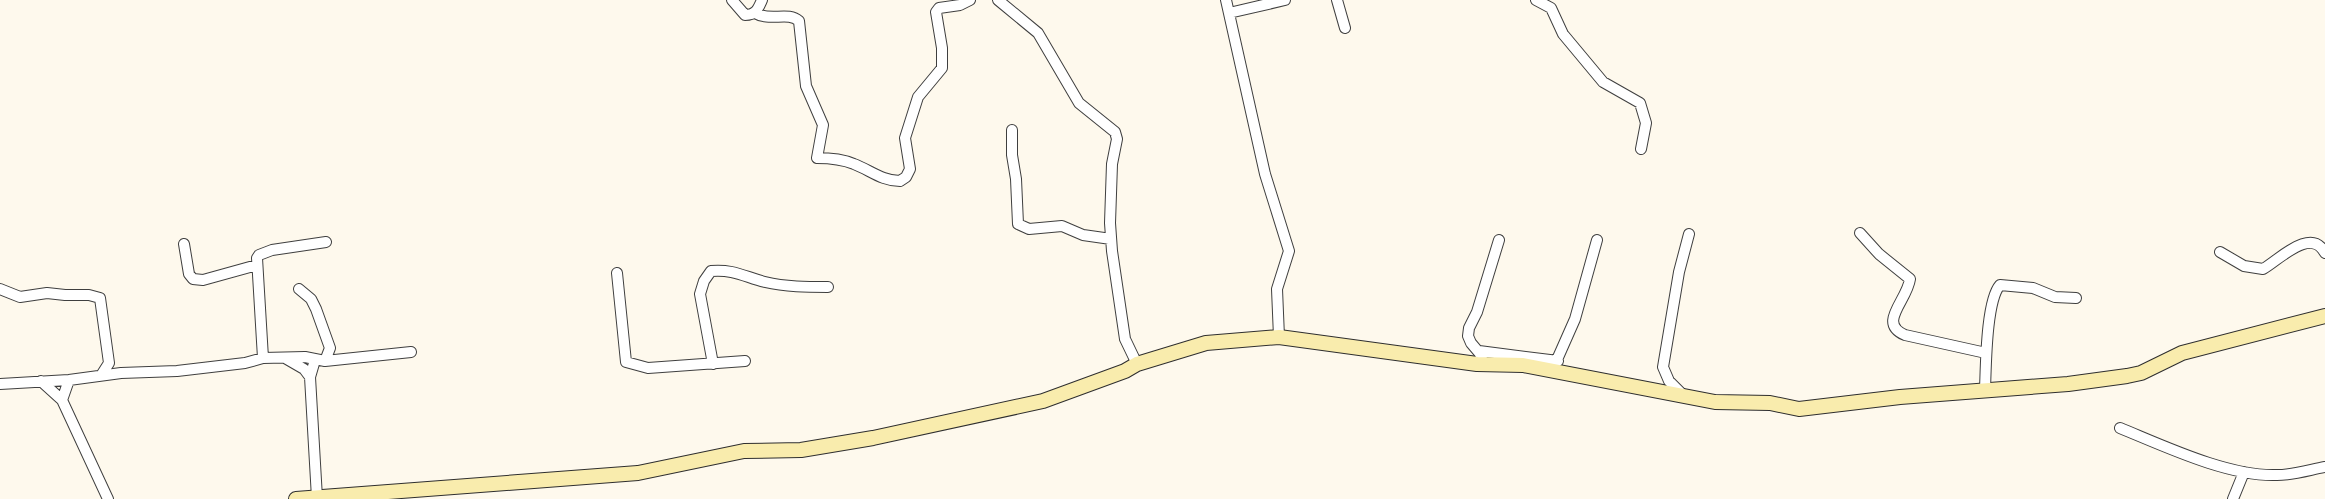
<svg xmlns="http://www.w3.org/2000/svg" width="2325" height="499" viewBox="0 0 2325 499" font-family="'Source Serif 4',serif">
  <rect width="100%" height="100%" fill="#fef9ed"/>
  <g fill="none" stroke-linecap="round" stroke-linejoin="round">
    <defs>
      <path id="street" d="M732,0l13,15c11,0 13,-6 17,-15
        M998,0l40,33 41,70 36,29 2,7 -5,25 -2,59 2,28 13,88 12,25
        M1226,0l39,174 24,77 -12,38 2,48
        M1337,0l8,28
        M1536,0l15,8 12,26 40,48 37,21 6,20 -5,26
        M755,13c15,9 33,-2 44,8l7,65 17,39 -6,33c13,0 25,1 37,6 16,6 28,17 46,17l6,-4 4,-8 -5,-31 13,-41 24,-29v-20l-6,-36 3,-4 21,-3 10,-5
        M1229,13l56,-13
        M1012,130v25l4,24 2,45 11,5 33,-3 21,9 28,4
        M1860,233l19,21 31,25c-3,22 -33,44 -5,56l81,18
        M184,244l5,30 4,5 10,1 54,-15
        M2220,252l24,14 19,3c16,-9 48,-43 62,-16
        M617,273l9,89 22,6 97,-7
        M0,289l20,8 27,-4 18,2h24l11,3 9,65 -7,11
        M299,289l12,10 5,10 14,39 -5,13
        M1479,351l79,10
        M263,358l-6,-100 2,-3 13,-5 54,-8
        M285,358l19,11 6,8
        M315,360l-5,17 7,121
        M713,364l-13,-70 4,-13 7,-10c23,-2 34,6 54,11 21,5 42,5 63,5
        M1477,364l5,-8 -11,-13 -3,-7 1,-8 8,-16 22,-72
        M1552,371l23,-52 22,-79
        M41,381l21,19 46,99
        M0,384l69,-4 52,-7 56,-2 68,-8 18,-5 42,-1 20,4 86,-9
        M1985,389c1,-22 1,-88 15,-104l33,3 22,9 21,1
        M1684,396l-15,-15 -6,-14 16,-95 10,-38
        M62,400l7,-20
        M2120,428c44,18 109,49 157,47 16,0 32,-5 48,-8
        M2233,499l11,-27"/>
      <path id="secondary" d="M296,499l342,-26 106,-22 57,-1 72,-12 170,-37 82,-30 12,-7 69,-21 73,-6 198,27 46,1 192,37 55,1 29,6 101,-12 168,-13 59,-8 14,-3 41,-20 143,-37"/>
    </defs>
    <use href="#street" stroke="#3f3f3f" stroke-width="12"/>
    <use href="#secondary" stroke="#2e2e2e" stroke-width="16"/>
    <use href="#street" stroke="#fff" stroke-width="10"/>
    <use href="#secondary" stroke="#f9ecad" stroke-width="14"/>
  </g>
</svg>
